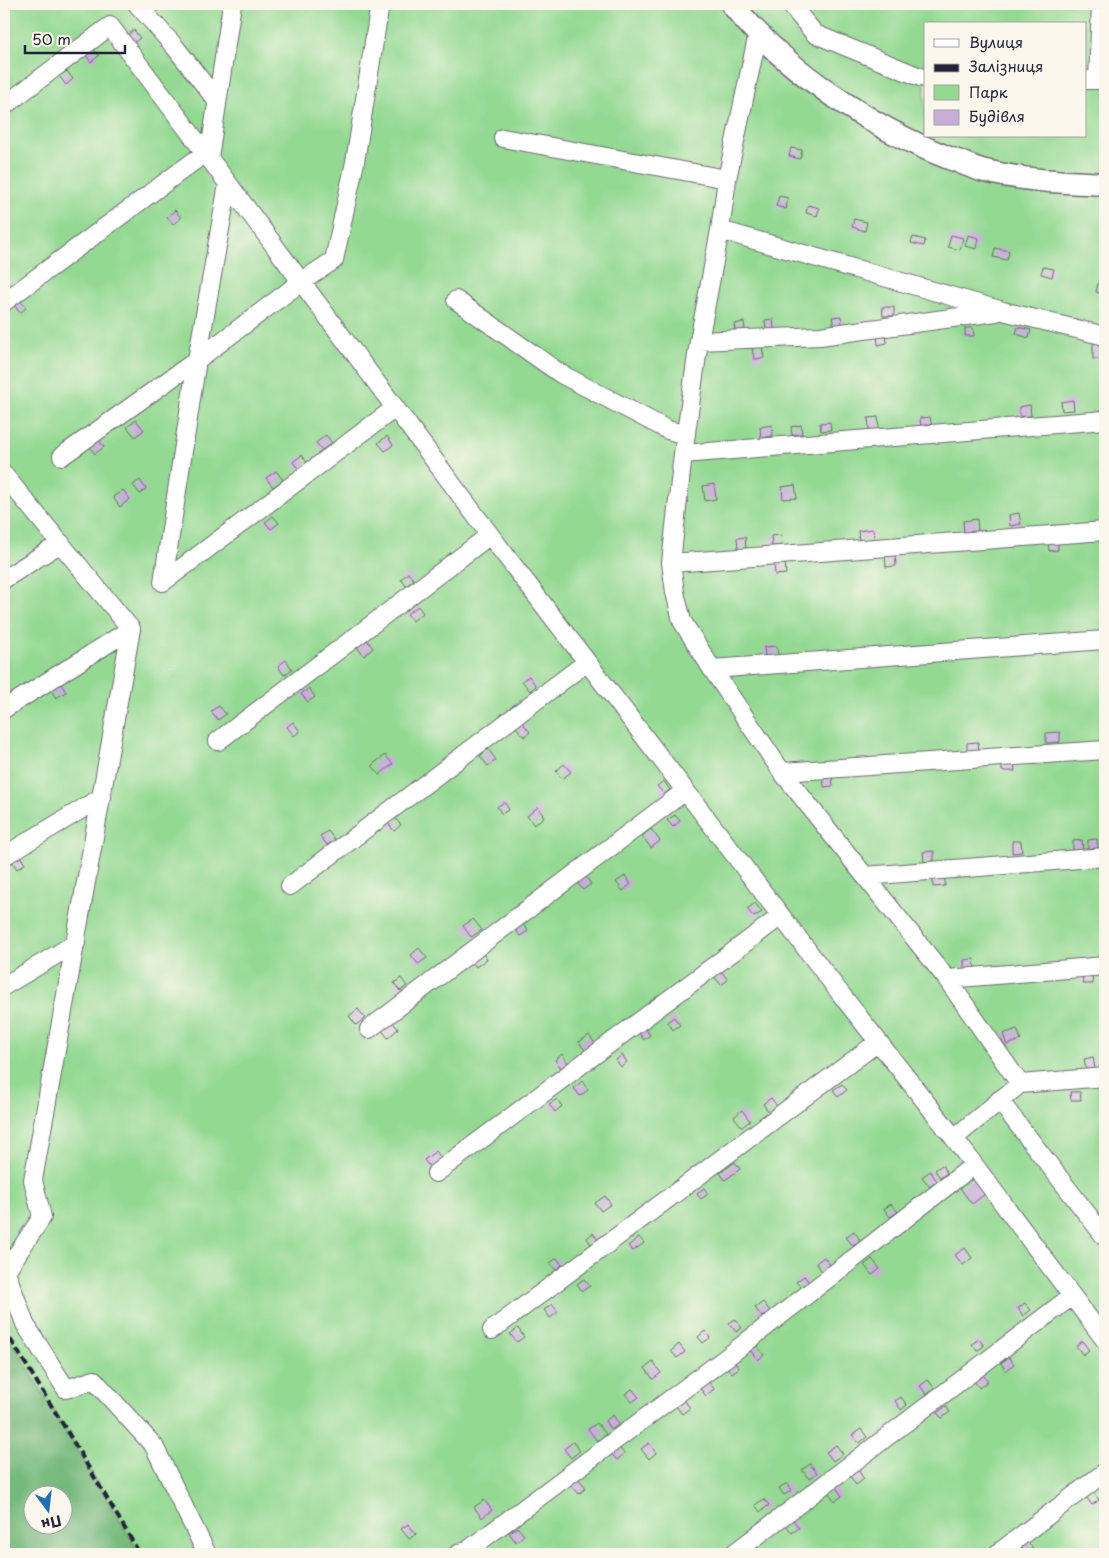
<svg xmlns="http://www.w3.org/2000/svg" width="1109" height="1558" viewBox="0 0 1109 1558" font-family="'Playpen Sans',sans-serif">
  <rect width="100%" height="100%" fill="#fbf7ec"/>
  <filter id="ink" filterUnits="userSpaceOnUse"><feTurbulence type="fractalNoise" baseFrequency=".02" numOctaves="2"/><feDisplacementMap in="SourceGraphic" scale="10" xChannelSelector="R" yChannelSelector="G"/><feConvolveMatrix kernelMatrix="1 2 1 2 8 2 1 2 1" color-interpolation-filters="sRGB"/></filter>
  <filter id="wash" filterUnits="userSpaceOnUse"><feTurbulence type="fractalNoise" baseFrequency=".0096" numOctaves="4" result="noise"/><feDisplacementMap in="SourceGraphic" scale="20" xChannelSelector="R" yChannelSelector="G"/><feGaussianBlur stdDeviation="1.12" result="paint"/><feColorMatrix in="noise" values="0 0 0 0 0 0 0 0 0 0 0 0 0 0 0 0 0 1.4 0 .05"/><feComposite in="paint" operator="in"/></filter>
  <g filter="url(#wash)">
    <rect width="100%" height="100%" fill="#f2ead2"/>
    <path fill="#93d992" stroke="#5a7e66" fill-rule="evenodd" d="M4,4h1101v1550h-965l-136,-225zM925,24h160v112h-160z"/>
    <path fill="#76b97c" stroke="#4c6e5c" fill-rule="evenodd" d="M4,1329l136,225h-136zM32,1496h30v30h-30z"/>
    <g id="blocks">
      <path fill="#c8add9" d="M134,30l6,8 -8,6 -6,-8z
        M93,48l6,8 -8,6 -6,-8z
        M67,71l6,8 -7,6 -7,-9z
        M791,148l11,2 -2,9 -11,-3z
        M779,196l9,2 -2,11 -10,-3z
        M808,205l11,3 -2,8 -11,-3z
        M175,210l6,8 -8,6 -6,-7z
        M854,219l13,3 -2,9 -13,-4z
        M951,235l12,3 -3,12 -12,-3z
        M968,235l11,3 -2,11 -12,-3z
        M913,237l12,3 -1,6 -13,-3z
        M995,248l14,3 -2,9 -14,-3z
        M1043,267l11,2 -2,8 -11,-3z
        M1099,280l6,1 -1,13 -8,-2z
        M20,300l6,8 -6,5 -6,-8z
        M882,307h12v9h-11z
        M841,316l1,9 -8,2 -2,-10z
        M773,319l1,10 -8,1 -1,-10z
        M744,322l1,7 -10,2 -1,-7z
        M1018,327l13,3 -2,8 -13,-4z
        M965,328h8l1,8h-9z
        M886,333l1,10 -9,2 -1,-11z
        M1093,343h12v16h-12z
        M762,347l2,11 -10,1 -2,-11z
        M1073,400l1,10 -12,1 -1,-9z
        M1030,405l1,11 -11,1 -1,-10z
        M878,417l1,12 -10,1 -1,-12z
        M930,417l2,10 -11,1 -1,-10z
        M136,420l8,10 -9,7 -8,-10z
        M830,422l1,8 -10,1 -1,-8z
        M772,425l1,11 -12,2 -1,-11z
        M801,425l1,9 -10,1 -1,-8z
        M326,435l6,8 -10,7 -6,-7z
        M387,436l6,9 -8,6 -7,-8z
        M97,438l7,9 -9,7 -6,-9z
        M302,455l6,9 -9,6 -6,-8z
        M276,471l7,9 -10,7 -7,-9z
        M140,480l6,9 -6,5 -7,-9z
        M714,484l2,15 -11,2 -2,-15z
        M795,485l2,13 -14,1 -1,-12z
        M123,490l7,9 -10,8 -7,-10z
        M1019,513l2,11 -11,2 -1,-11z
        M273,516l6,7 -8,6 -6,-7z
        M977,519l1,13 -14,2 -1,-13z
        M873,529l1,10 -15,2 -1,-10z
        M781,535l1,10 -10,1 -1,-10z
        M745,537l1,11 -8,1 -1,-11z
        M1058,540v10l-9,1 -1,-10z
        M895,553l1,13 -10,1 -1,-13z
        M774,563h11l1,11 -11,1z
        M408,573l6,7 -8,6 -5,-7z
        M418,606l5,7 -10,8 -6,-7z
        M367,640l6,8 -9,8 -7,-9z
        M777,646l1,10 -13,1 -1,-10z
        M286,660l6,9 -8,6 -6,-9z
        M529,676l7,10 -6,5 -8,-10z
        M60,682l6,10 -10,6 -6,-10z
        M309,688l6,9 -7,5 -7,-8z
        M219,706l7,8 -8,6 -7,-9z
        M293,722l7,9 -6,5 -7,-9z
        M522,722l8,10 -6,5 -8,-10z
        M1060,732v10l-14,1v-10z
        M978,742l1,9 -12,1v-9z
        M488,749l8,11 -8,6 -8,-10z
        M385,755l8,9 -14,11 -7,-10z
        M1002,761h12l1,10h-13z
        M564,764l7,8 -9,7 -6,-8z
        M832,775l1,11 -9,1 -1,-11z
        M664,781l6,9 -6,4 -7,-8z
        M504,802l5,7 -7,5 -5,-7z
        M538,807l6,10 -10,8 -7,-9z
        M675,815l5,6 -7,6 -6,-7z
        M395,818l6,7 -7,6 -6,-8z
        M651,829l9,12 -9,7 -9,-12z
        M328,831l7,9 -8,5 -7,-9z
        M1097,839l1,10h-10v-9z
        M1082,840l1,10 -10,1v-10z
        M1012,841h9l1,11 -10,1z
        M934,851v10l-10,1 -1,-10z
        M18,853l7,11 -8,5 -7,-11z
        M585,876l6,8 -8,6 -6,-8z
        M625,876l6,8 -8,7 -7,-9z
        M945,877v9l-12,1v-9z
        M755,903l7,9 -8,5 -7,-8z
        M473,919l9,11 -11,7 -8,-11z
        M522,923l6,8 -8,5 -5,-7z
        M419,948l8,10 -9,6 -7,-9z
        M481,951l6,8 -11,8 -6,-8z
        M974,959l1,10h-11v-9z
        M721,971l7,9 -7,5 -7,-9z
        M1082,975h10l1,9h-10z
        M401,978l6,8 -7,5 -6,-8z
        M358,1009l7,9 -9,7 -7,-9z
        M674,1017l6,8 -7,5 -6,-8z
        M392,1021l6,8 -10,9 -7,-9z
        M645,1028l5,7 -6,5 -5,-7z
        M1017,1029l4,11 -14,5 -4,-11z
        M589,1035l7,10 -10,7 -7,-10z
        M562,1054l6,9 -7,5 -6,-8z
        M622,1055l5,7 -6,5 -5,-7z
        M1093,1057l2,12 -9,1 -2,-11z
        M582,1081l6,9 -8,6 -6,-8z
        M842,1084l5,6 -9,7 -5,-7z
        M1070,1092h10l1,8h-10z
        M771,1098l6,8 -8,6 -6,-8z
        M557,1099l5,7 -7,6 -6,-8z
        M742,1110l8,11 -8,6 -8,-10z
        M436,1151l7,10 -11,9 -8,-10z
        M735,1162l5,7 -15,11 -5,-7z
        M942,1165l5,8 -7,5 -5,-8z
        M930,1171l7,10 -7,6 -8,-10z
        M973,1178l12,16 -13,10 -12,-16z
        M704,1188l4,6 -7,5 -4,-5z
        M605,1196l6,8 -10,7 -6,-8z
        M891,1204l7,8 -8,5 -6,-8z
        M854,1231l6,9 -7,6 -7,-9z
        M593,1233l6,8 -7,5 -5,-8z
        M639,1237l5,6 -11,8 -5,-5z
        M965,1248l7,10 -9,7 -8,-10z
        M824,1257l7,9 -8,7 -7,-10z
        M557,1258l5,7 -6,5 -6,-7z
        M872,1259l8,10 -8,6 -8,-10z
        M804,1276l5,6 -7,6 -6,-6z
        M584,1279l6,7 -8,5 -5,-7z
        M763,1302l7,9 -8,6 -7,-9z
        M1025,1303l6,7 -8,6 -5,-8z
        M552,1304l6,8 -8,6 -6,-8z
        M735,1319l7,9 -6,4 -7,-9z
        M518,1328l6,9 -7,5 -7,-8z
        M705,1331l5,7 -7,5 -5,-6z
        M979,1339l5,7 -7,5 -5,-7z
        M1082,1341l7,9 -6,5 -7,-9z
        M679,1344l6,8 -8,6 -6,-7z
        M757,1346l7,9 -6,5 -8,-10z
        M1009,1357l5,7 -8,7 -5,-8z
        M732,1359l7,9 -7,5 -7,-9z
        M653,1362l8,11 -8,6 -8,-11z
        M983,1375l5,6 -9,7 -5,-7z
        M928,1380l7,9 -8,6 -7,-9z
        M708,1381l6,8 -8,7 -7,-9z
        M632,1389l7,8 -7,5 -7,-8z
        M901,1397l6,8 -6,5 -6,-9z
        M684,1400l6,8 -8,6 -6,-8z
        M946,1406l4,6 -8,6 -5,-5z
        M613,1415l6,9 -8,6 -6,-9z
        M597,1423l9,11 -9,7 -9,-12z
        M861,1429l6,8 -8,6 -7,-8z
        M573,1442l7,9 -9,7 -7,-9z
        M649,1443l7,10 -7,6 -8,-10z
        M836,1445l7,9 -10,7 -7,-9z
        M619,1447l5,7 -7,6 -6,-7z
        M810,1464l7,9 -8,6 -7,-9z
        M858,1470l6,9 -8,6 -6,-9z
        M579,1479l7,9 -7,6 -8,-9z
        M787,1483l5,7 -8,5 -5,-7z
        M835,1486l7,10 -7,5 -7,-9z
        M1093,1492l6,8 -7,5 -6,-8z
        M764,1499l5,6 -9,7 -5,-7z
        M484,1500l8,10 -10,8 -8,-11z
        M793,1520l6,8 -7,5 -6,-8z
        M408,1524l8,10 -7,5 -8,-10z
        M517,1527l7,8 -8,7 -7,-9z
        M1028,1542l5,6 -7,6 -5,-7z"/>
    </g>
  </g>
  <g filter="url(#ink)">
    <use href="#blocks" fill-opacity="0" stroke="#6b6870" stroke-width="1"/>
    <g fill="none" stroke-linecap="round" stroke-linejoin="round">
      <defs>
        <path id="minor" d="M137,4l38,43 42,54
          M232,4l-23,154 281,377 350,458 114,145 151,202
          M790,4l25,30 105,43 5,1
          M758,33l-31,146 -7,51 -21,111 -16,113 -12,109 4,29 7,29 30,48 70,103 165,207 73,105
          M1085,80h13l3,-76
          M4,106l106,-80 99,132
          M503,138l224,41
          M720,230l283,81 102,25
          M456,300l105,74 107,56 18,5
          M4,302l201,-149
          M699,341l121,-5 176,-24
          M683,454l422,-34
          M62,456l135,-96 104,-78 33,-22 21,-98 25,-158
          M4,475l127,154 -98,551 9,37 -36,54
          M671,563l434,-32
          M4,579l57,-36
          M163,582l34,-222 31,-176
          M163,582l232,-174
          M712,669l393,-29
          M4,709l127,-80
          M218,741l272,-206
          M782,772l323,-22
          M4,856l98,-59
          M865,876l240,-19
          M290,886l297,-224
          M947,979l158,-13
          M4,986l72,-43
          M369,1029l316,-238
          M999,1100l106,137
          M954,1138l66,-54 85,-7
          M436,1173l345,-257
          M4,1266l21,58 41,65 28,-9 60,66 53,108
          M492,1330l386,-288
          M458,1554l10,-4 259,-193 247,-192
          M733,1554l339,-258
          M997,1554l108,-82"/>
        <path id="major" d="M732,4c51,65 140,124 217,154 12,4 24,10 36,13 41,10 78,11 120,13"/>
      </defs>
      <use href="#minor" stroke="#6b6870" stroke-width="20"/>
      <use href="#major" stroke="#6b6870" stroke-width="25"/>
      <use href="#minor" stroke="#fff" stroke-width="18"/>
      <use href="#major" stroke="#fff" stroke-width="22"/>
      <path stroke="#22223b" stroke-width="4" stroke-dasharray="8 4" stroke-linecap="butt" d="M4,1329l60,97 76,128"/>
    </g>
  </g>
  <rect width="1109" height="1558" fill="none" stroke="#fbf7ec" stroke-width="20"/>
  <rect x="924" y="22" width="162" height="115" fill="#fbf7ec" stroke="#a4a2a5"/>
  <rect x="934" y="39" width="25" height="8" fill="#ffffff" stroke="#a4a2a5"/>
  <text x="969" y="48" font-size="15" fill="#22223b">Вулиця</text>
  <rect x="934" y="64" width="25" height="8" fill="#22223b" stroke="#a4a2a5"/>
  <text x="969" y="72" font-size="15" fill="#22223b">Залізниця</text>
  <rect x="934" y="85" width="25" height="15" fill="#93d992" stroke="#a4a2a5"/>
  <text x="969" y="98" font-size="15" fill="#22223b">Парк</text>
  <rect x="934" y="110" width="25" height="15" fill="#c8add9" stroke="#a4a2a5"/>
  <text x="969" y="122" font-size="15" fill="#22223b">Будівля</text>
  <g transform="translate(48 1510) rotate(165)"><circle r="24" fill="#fbf7ec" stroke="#a4a2a5"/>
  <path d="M0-4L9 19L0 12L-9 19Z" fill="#1f6fb2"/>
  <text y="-8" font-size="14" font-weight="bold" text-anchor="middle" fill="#22223b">Пн</text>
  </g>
  <path d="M25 45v8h100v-8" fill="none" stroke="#22223b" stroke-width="2.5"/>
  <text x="32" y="45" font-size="15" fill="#22223b" stroke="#fbf7ec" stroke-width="4" paint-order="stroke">50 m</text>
</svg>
